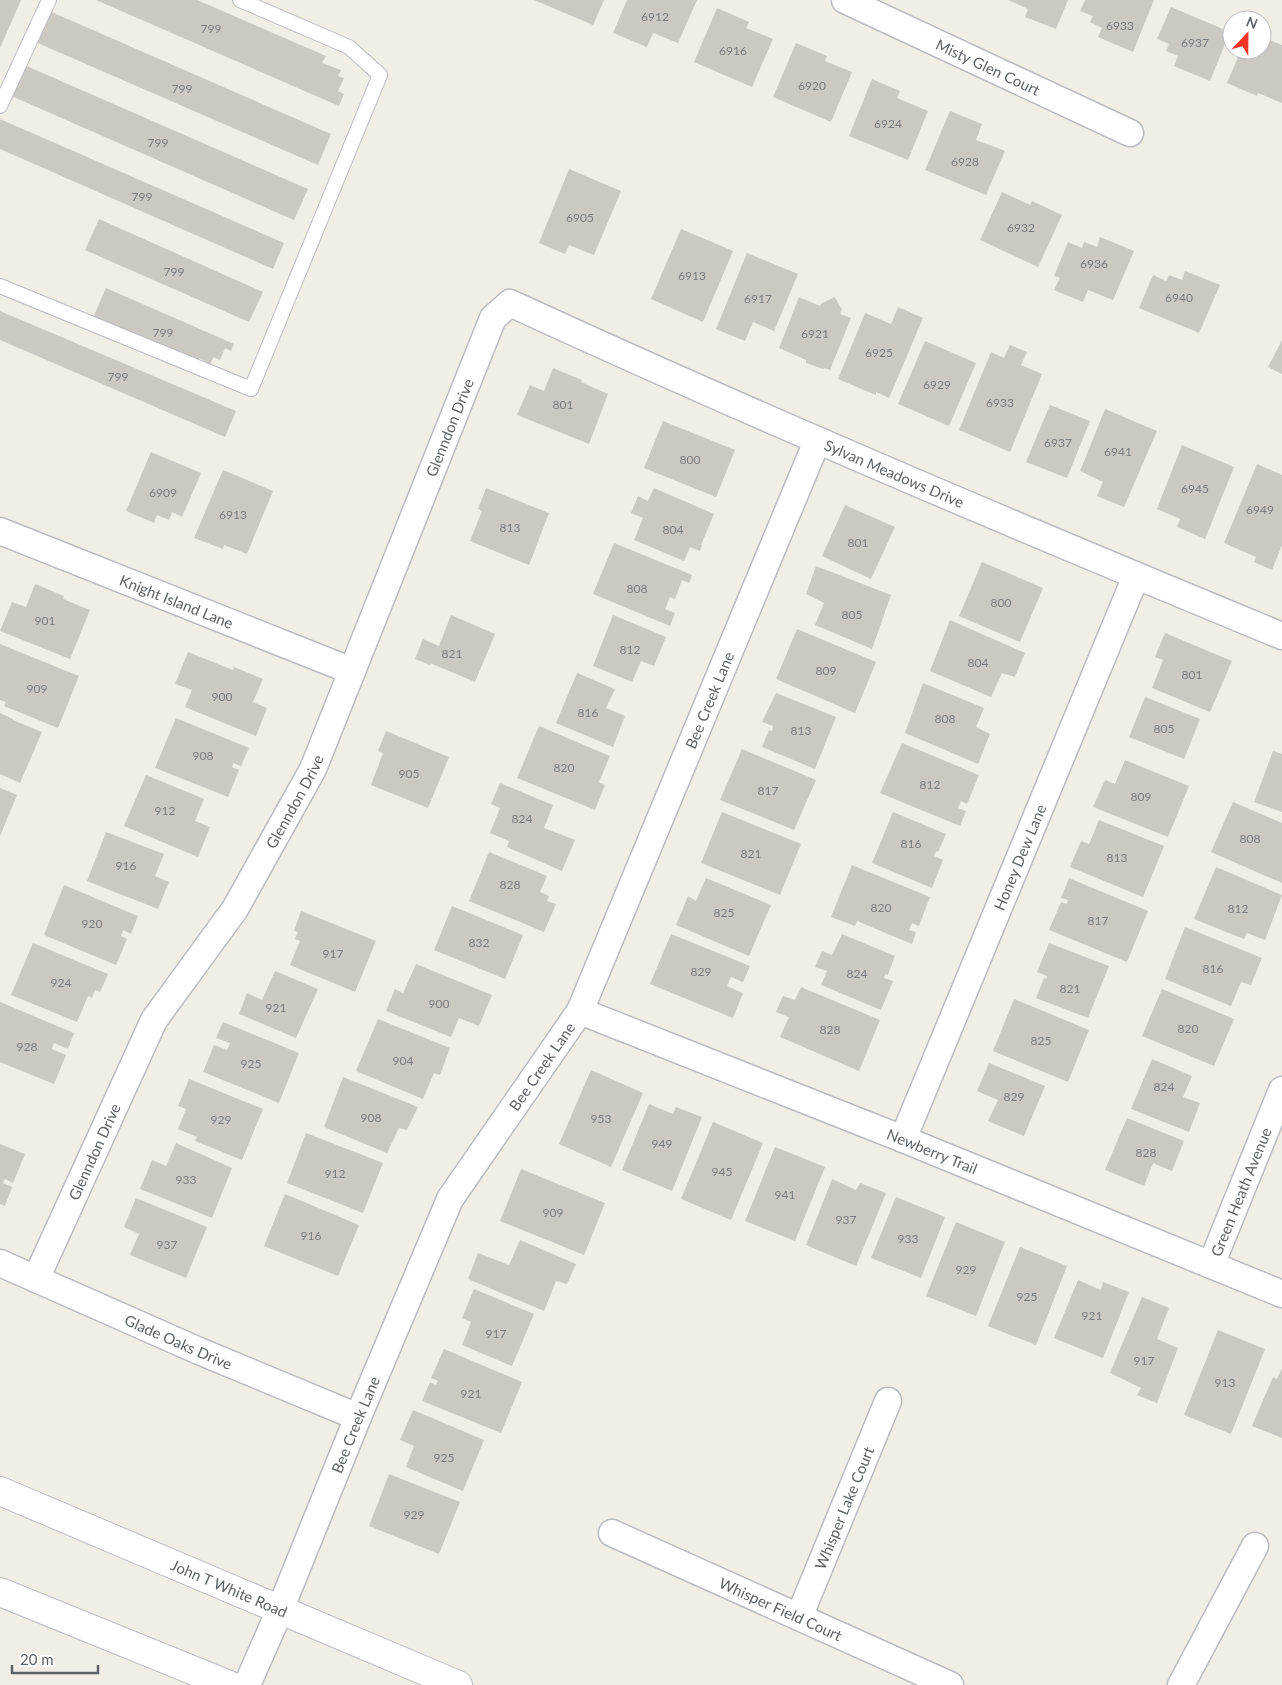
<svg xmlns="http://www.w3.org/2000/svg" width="1282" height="1685" viewBox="0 0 1282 1685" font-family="Lato,sans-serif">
  <rect width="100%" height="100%" fill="#f1eee6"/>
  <path fill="#ccc9c3" d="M0,0h21l-21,48z
    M96,0h101l129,56 -4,7 19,7 -3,6 6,2 -6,13 6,3 -5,12z
    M534,0h70l-11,25z
    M627,0h70l-19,43 -25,-10 -6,14 -34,-14z
    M1008,0h60l-12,29 -31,-12 3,-8z
    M1085,0h69l-21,52 -35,-15 4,-9 -12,-6 3,-6 -13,-5z
    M1171,7l59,25 -20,49 -36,-15 4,-10 -12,-5 3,-7 -12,-5z
    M717,8l32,14 -3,6 27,11 -21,48 -58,-25z
    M47,10l284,124 -13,31 -285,-124z
    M1262,37l20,8v58l-24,-10 -1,3 -30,-13 14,-33h21z
    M796,43l31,13 -2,5 27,11 -21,50 -58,-25z
    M22,64l286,125 -14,31 -285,-125z
    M872,79l28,12 -3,7 31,13 -20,49 -59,-24z
    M950,111l32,13 -6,16 29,11 -19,44 -61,-25z
    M0,119l284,124 -11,26 -273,-120z
    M569,169l52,22 -27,64 -25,-10 -4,9 -26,-11z
    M1002,192l28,13 2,-4 30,14 -24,52 -58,-27z
    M99,219l164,73 -14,30 -164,-72z
    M681,229l52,22 -30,71 -52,-23z
    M1100,237l34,14 -21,49 -25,-10 -5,12 -29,-12 6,-12 -6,-2 14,-34 14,6 2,-6 13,5z
    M747,253l51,21 -24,57 -21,-9 -8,19 -29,-12z
    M1185,271l35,14 -21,48 -60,-25 14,-33 13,6 3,-6 13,5z
    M106,288l128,56 -3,7 -6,-3 -5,12 -6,-3 -4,7 -11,-6 -3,7 -104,-45z
    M799,297l21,9 2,-3 13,-6 7,13 -2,4 11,4 -21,52 -6,-2 -1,1 -17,-6v-3l-27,-12z
    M898,307l25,11 -34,80 -13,-6v3l-38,-16 27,-66 26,11z
    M0,311l236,100 -11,26 -225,-97z
    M1282,340v34l-14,-7z
    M925,341l51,22 -27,63 -51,-22z
    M1010,345l17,7 -6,13 21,9 -32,78 -51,-22 32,-78 13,6z
    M553,368l29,12 -1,2 27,12 -19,50 -72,-29 13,-30 14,6z
    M1050,405l40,16 -23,57 -41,-16z
    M1105,409l52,22 -33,76 -27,-11 6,-14 -23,-11z
    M663,421l72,29 -19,47 -72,-29z
    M1182,445l52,22 -29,72 -28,-12 3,-8 -23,-10z
    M151,452l50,21 -19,44 -10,-5 -3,8 -12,-5 -3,8 -28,-12z
    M1257,464l25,11v70l-10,25 -18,-8 2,-5 -32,-14z
    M223,470l50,21 -26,63 -23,-9 -1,4 -29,-11z
    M486,488l63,25 -20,52 -59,-24 12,-30 -4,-2z
    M654,488l60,26 -13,31h1l-2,6 -10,-4 -6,14 -50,-21 9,-22 -12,-5 7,-17 10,5z
    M845,505l50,22 -24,52 -49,-23z
    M614,543l78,32 -3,8 -7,-3 -7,19 -5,-2 -5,12 10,4 -5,13 -77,-32z
    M982,562l61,26 -23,54 -61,-26z
    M816,566l75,29 -19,54 -57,-24 9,-22 -18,-9z
    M35,584l29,12 -1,3 27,11 -20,49 -70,-28 12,-29 14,5z
    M451,615l44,19 -20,48 -45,-19v2l-15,-6 8,-20 16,7z
    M613,615l53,22 -12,29 -13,-5 -9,21 -39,-16z
    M950,620l75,33 -10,24 -13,-4 -11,24 -61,-26z
    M797,629l79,33 -21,51 -79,-34z
    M1165,633l67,28 -22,51 -58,-24 11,-28 -8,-3z
    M0,644l79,32 -21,52 -54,-22 2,-4 -6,-2z
    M188,652l45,18 1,-3 29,12 -10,23 14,6 -11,28 -71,-29 7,-17 -17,-6z
    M577,673l38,16 -9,19 19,8 -12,31 -57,-24z
    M923,683l61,25 -8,19 14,7 -12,30 -73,-31z
    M776,693l60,24 -21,52 -53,-22 7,-17 3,1 1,-5 -11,-4z
    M1145,697l55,22 -16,40 -55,-22z
    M0,713l13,6v1l29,12 -22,51 -20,-9z
    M176,718l73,30 -8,18 -8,-3 -1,4 7,3 -11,27 -73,-29z
    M539,726l71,30 -11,26 6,3 -10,25 -78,-32z
    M386,731l63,26 -21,51 -57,-23 12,-32 -5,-2z
    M902,743l77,32 -12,29 -6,-3 -3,7 8,3 -6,15 -80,-33z
    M742,749l74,31 -22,50 -74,-30z
    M1273,751l9,3v58l-28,-10z
    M1125,760l64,26 -21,51 -75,-30 12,-27 10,4z
    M146,775l58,24 -9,22 15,6 -12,30 -74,-31z
    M500,783l53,22 -9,23 31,12 -13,31 -55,-24 2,-6 -19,-8 10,-25 -9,-4z
    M0,788l17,7 -17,41z
    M1233,802l49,21v60l-71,-31z
    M722,812l79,32 -21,51 -79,-32z
    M893,812l53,22 -8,18 -2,-1 -2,5 9,4 -11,28 -60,-25z
    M1099,820l65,26 -21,51 -73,-30 11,-26 8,3z
    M106,832l58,22 -9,22 14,6 -11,27 -71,-28z
    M489,852l58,24 -7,16 9,4 -2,5 9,3 -12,28 -75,-31z
    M852,865l78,32 -11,29 -7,-3 -3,7 7,2 -4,12 -55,-23 -2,5 -24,-9z
    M1216,867l66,28 -17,45 -18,-7 -3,6 -50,-20z
    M706,878l65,27 -22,51 -73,-31 12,-29 8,5z
    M1069,878l79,33 -21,51 -78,-32 12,-28 6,2 1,-4 -7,-2z
    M64,885l74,31 -7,18 -8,-4 -2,6 6,3 -11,26 -72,-30z
    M452,906l71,29 -18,44 -71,-29z
    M301,911l75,30 -21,51 -65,-27 10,-24 -5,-2 3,-7 -4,-1z
    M1185,927l77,31 -11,27 -10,-3 -10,24 -66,-27z
    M671,934l79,32 -7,16 -12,-5 -4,9 16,7 -10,25 -83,-34z
    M842,934l53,22 -7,19 -3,-1 -1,4 9,3 -12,29 -60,-25 6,-14 -12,-4 7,-16 10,4z
    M33,943l75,31 -8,18 -5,-2 -3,8 -4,-2 -11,26 -66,-27z
    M1049,943l60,23 -21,52 -52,-20 8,-20 2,1 1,-3 -10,-4z
    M416,964l76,31 -13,31 -20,-8 -8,19 -65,-26 9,-22 8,4z
    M275,971l43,18 -22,49 -57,-24 8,-21 15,7z
    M801,987l79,33 -21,51 -79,-34 9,-20 -13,-5 7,-16 12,4z
    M1162,989l72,30 -20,47 -72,-30z
    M1014,999l75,31 -21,52 -75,-31z
    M0,1002l74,31 -6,16 -14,-6 -2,6 14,6 -12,29 -54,-22z
    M378,1019l72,29 -10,27 -6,-2 -11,26 -67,-28z
    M223,1022l76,31 -20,50 -76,-31 11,-27 13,5 3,-7 -14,-5z
    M1152,1059l40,17 -9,21 17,6 -11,29 -58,-23z
    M989,1063l56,23 -21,50 -36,-15 10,-21 -21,-9z
    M591,1070l52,23 -32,74 -52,-23z
    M343,1077l75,30 -11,23 -8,-2 -12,25 -63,-26z
    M189,1079l74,30 -21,51 -47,-19 2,-4 -19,-8 8,-20 -8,-3z
    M649,1104l24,10 3,-7 26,10 -30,74 -50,-21z
    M1127,1118l57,23 -12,30 -19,-8 -9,23 -39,-16z
    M713,1122l50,21 -32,77 -50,-21z
    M306,1133l77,30 -20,50 -76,-30z
    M176,1143l56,25 -20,50 -72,-29 12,-29 14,6z
    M0,1144l25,10 -12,29 -8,-4 -2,4 9,4 -7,19 -5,-2z
    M775,1147l50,20 -30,74 -50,-20z
    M521,1169l84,34 -21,52 -84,-34z
    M832,1179l24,11 4,-7 26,10 -30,73 -50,-21z
    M285,1194l74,31 -21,51 -74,-30z
    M896,1197l49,20 -24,61 -50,-20z
    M136,1198l71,29 -21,51 -56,-23 9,-21 -15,-7z
    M956,1222l49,20 -29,74 -50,-20z
    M520,1240l56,24 -9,20 -11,-3 -12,30 -76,-32 10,-26 31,12z
    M1020,1247l47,19 -31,79 -48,-19z
    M1078,1280l23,10 2,-8 26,10 -26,66 -49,-20z
    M474,1289l60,25 -22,52 -50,-21 9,-23 -9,-4z
    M1142,1297l27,11 -12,31 21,9 -21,55 -20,-8 4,-7 -31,-15z
    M1218,1330l47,19 -34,85 -47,-19z
    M444,1349l78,33 -21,51 -79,-32 8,-19 6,3 2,-4 -7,-3z
    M1282,1368v70l-30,-12 21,-49 4,2z
    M413,1410l71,30 -21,51 -57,-24 8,-21 -14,-6z
    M389,1474l71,28 -21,52 -70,-28z"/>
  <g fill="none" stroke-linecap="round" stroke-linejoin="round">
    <defs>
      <path id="service" d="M0,106l49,-106
        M0,286l251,103 129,-314 -31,-28 -109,-47"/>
      <g id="minor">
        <path id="s1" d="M845,0l285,133"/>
        <path id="s2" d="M0,531l352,140"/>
        <path id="s3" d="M580,1011l323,128 379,155"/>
        <path id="s4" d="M903,1139l233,-563"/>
        <path id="s5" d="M0,1263l199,88 159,66"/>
        <path id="s6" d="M1211,1265l71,-175"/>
        <path id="s7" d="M36,1279l118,-259 81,-111 78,-140 180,-451 17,-15c254,117 513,226 772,333"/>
        <path id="s8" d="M612,1533l338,152"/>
        <path id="s9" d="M799,1617l89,-216"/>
        <path id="s10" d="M247,1685l33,-75 78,-193 92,-218 130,-188 235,-565 7,-4"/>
        <path d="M1181,1685l74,-139"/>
      </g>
      <g id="secondary">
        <path id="s11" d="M0,1491l458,194"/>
        <path d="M0,1592l229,93"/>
      </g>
    </defs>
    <use href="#service" stroke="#b8bcc0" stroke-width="16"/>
    <use href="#minor" stroke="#b8bcc0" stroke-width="29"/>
    <use href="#secondary" stroke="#b9bdc3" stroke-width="30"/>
    <use href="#service" stroke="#fff" stroke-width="14"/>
    <use href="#minor" stroke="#fff" stroke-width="26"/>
    <use href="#secondary" stroke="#fff" stroke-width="28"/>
  </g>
  <g text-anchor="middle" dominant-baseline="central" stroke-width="5" stroke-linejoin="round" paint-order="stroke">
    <g font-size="12" fill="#797c7e">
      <text x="655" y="16">6912</text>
      <text x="1120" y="25">6933</text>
      <text x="211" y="28">799</text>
      <text x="1195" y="42">6937</text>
      <text x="733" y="50">6916</text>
      <text x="812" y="85">6920</text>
      <text x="182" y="88">799</text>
      <text x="888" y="123">6924</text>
      <text x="158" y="142">799</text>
      <text x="965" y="161">6928</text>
      <text x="142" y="196">799</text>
      <text x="580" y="217">6905</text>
      <text x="1021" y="227">6932</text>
      <text x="1094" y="263">6936</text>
      <text x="174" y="271">799</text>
      <text x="692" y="275">6913</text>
      <text x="1179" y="297">6940</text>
      <text x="758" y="298">6917</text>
      <text x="163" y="332">799</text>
      <text x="815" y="333">6921</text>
      <text x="879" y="352">6925</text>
      <text x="118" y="376">799</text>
      <text x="937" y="384">6929</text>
      <text x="1000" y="402">6933</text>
      <text x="563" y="404">801</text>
      <text x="1058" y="442">6937</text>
      <text x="1118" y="451">6941</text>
      <text x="690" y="459">800</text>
      <text x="1195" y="488">6945</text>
      <text x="163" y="492">6909</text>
      <text x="1260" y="509">6949</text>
      <text x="233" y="514">6913</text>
      <text x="510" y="527">813</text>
      <text x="673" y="529">804</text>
      <text x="858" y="542">801</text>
      <text x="637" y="588">808</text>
      <text x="1001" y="602">800</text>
      <text x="852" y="614">805</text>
      <text x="45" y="620">901</text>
      <text x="630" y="649">812</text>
      <text x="452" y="653">821</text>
      <text x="978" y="662">804</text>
      <text x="826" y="670">809</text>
      <text x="1192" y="674">801</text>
      <text x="37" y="688">909</text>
      <text x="222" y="696">900</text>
      <text x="588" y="712">816</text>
      <text x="945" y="718">808</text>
      <text x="1164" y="728">805</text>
      <text x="801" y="730">813</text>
      <text x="203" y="755">908</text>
      <text x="564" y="767">820</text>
      <text x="409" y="773">905</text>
      <text x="930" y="784">812</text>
      <text x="768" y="790">817</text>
      <text x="1141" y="796">809</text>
      <text x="165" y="810">912</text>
      <text x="522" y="818">824</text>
      <text x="1250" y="838">808</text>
      <text x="911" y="843">816</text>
      <text x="751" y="853">821</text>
      <text x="1117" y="857">813</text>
      <text x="126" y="865">916</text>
      <text x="510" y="884">828</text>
      <text x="881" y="907">820</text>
      <text x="1238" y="908">812</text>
      <text x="724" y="912">825</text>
      <text x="1098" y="920">817</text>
      <text x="92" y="923">920</text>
      <text x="479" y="942">832</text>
      <text x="333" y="953">917</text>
      <text x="1213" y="968">816</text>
      <text x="701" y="971">829</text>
      <text x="857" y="973">824</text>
      <text x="61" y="982">924</text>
      <text x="1070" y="988">821</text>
      <text x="439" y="1003">900</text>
      <text x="276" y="1007">921</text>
      <text x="1188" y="1028">820</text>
      <text x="830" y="1029">828</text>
      <text x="1041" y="1040">825</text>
      <text x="27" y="1046">928</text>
      <text x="403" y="1060">904</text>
      <text x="251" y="1063">925</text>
      <text x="1164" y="1086">824</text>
      <text x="1014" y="1096">829</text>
      <text x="371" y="1117">908</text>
      <text x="601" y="1118">953</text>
      <text x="221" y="1119">929</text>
      <text x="662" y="1143">949</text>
      <text x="1146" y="1152">828</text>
      <text x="722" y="1171">945</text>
      <text x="335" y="1173">912</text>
      <text x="186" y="1179">933</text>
      <text x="785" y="1194">941</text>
      <text x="553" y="1212">909</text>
      <text x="846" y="1219">937</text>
      <text x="311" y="1235">916</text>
      <text x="908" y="1238">933</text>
      <text x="167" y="1244">937</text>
      <text x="966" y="1269">929</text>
      <text x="1027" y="1296">925</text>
      <text x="1092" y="1315">921</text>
      <text x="496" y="1333">917</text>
      <text x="1144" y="1360">917</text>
      <text x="1225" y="1382">913</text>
      <text x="471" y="1393">921</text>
      <text x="444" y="1457">925</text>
      <text x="414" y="1514">929</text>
    </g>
    <g font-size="15" fill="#5d6267" stroke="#fff">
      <text stroke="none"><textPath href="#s1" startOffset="158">Misty Glen Court</textPath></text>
      <text stroke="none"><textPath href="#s7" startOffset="950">Glenndon Drive</textPath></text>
      <text stroke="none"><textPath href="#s7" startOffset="1511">Sylvan Meadows Drive</textPath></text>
      <text stroke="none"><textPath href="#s2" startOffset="190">Knight Island Lane</textPath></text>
      <text stroke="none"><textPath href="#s10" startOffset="1092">Bee Creek Lane</textPath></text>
      <text stroke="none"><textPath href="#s7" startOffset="545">Glenndon Drive</textPath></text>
      <text stroke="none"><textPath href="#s4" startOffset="305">Honey Dew Lane</textPath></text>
      <text stroke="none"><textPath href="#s10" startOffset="688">Bee Creek Lane</textPath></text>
      <text stroke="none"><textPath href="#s7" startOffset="140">Glenndon Drive</textPath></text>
      <text stroke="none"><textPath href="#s3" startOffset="379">Newberry Trail</textPath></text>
      <text stroke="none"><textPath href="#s6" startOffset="79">Green Heath Avenue</textPath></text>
      <text stroke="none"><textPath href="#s5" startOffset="195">Glade Oaks Drive</textPath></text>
      <text stroke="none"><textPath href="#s10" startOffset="282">Bee Creek Lane</textPath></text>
      <text stroke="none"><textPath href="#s9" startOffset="118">Whisper Lake Court</textPath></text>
      <text stroke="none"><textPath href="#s11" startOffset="249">John T White Road</textPath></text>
      <text stroke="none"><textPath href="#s8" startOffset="185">Whisper Field Court</textPath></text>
    </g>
  </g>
  <g transform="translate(1247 35) rotate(22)"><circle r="24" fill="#ffffff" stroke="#bec0c2"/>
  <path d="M0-4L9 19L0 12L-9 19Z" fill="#f63226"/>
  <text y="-8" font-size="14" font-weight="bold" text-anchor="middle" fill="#5d6267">N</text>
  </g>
  <path d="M12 1665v8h86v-8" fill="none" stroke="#5d6267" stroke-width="2.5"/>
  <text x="20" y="1665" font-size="15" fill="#5d6267" stroke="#ffffff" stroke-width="4" paint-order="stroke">20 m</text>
</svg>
